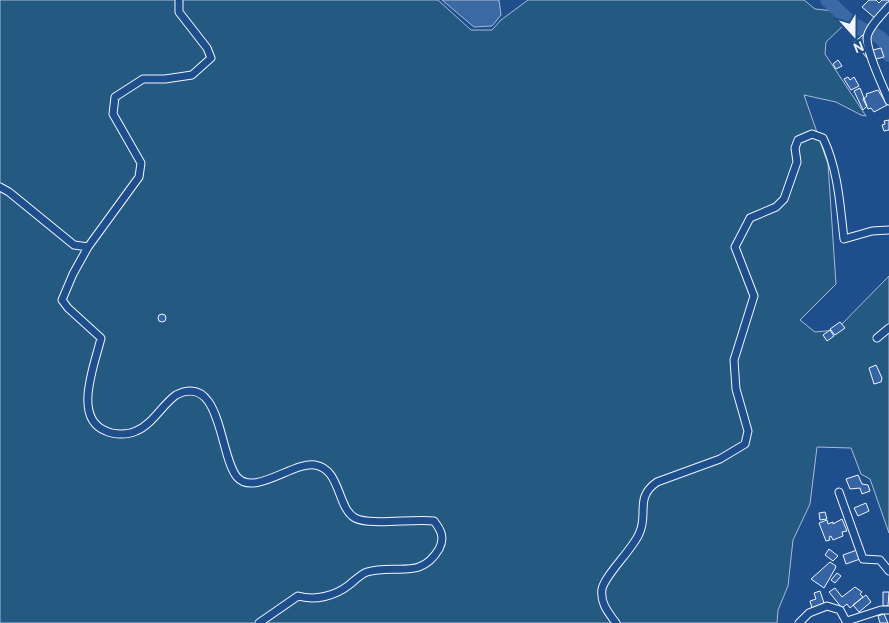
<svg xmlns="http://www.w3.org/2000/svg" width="889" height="623" viewBox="0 0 889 623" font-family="Cabin,sans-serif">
  <rect width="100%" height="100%" fill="#1f4e8c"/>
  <path fill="#245a82" stroke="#a8bbd7" d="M0,0h438l33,30h21l9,-10 27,-20h276l11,9 19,2 12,12 -20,19 -1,12 41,62 -5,-1 -25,-13 -32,-7 24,69 8,120 -36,36 15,12 21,-2 53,-54v257l-19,-54 -9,-5 -10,-26 -34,-1 -7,57 -17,36 -5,46 -10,24 -1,13h-777z"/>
  <path fill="#3b69a3" stroke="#a8bbd7" d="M442,0h57l2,15 -9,11 -18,1z"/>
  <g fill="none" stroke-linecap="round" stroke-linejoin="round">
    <path stroke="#3b69a3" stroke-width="14" d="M827,0c10,8 19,20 29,26 17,11 28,5 33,29"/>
  </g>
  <path fill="#3563a3" stroke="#f2f6ff" d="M869,0h7l3,3 3,-3h7v2l-13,17 -14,-12z
    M863,35l4,8 3,14 -3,1 -13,-16z
    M881,48l3,9 -8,2 -3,-9z
    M838,60l4,6 -6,3 -3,-5z
    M848,77l2,3 4,-3 5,9 -8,4 -7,-11z
    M860,88l7,18 -4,4 -9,-19z
    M878,90l9,15 -13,7 -3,-4 -3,1 -5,-10 4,-3 -1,-2z
    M889,120v10l-5,1 -2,-6 3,-1 -1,-3z
    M158 318a4 4 0 1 1 8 0a4 4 0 1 1-8 0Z
    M840,322l5,6 -10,7 -5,-6z
    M830,330l4,6 -7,5 -4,-6z
    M876,365l6,13 -1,4 -7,2 -5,-16z
    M858,475l4,9 6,1 2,6 -8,3 -2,-6 -10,1 -4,-10z
    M866,503l3,8 -11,5 -4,-8z
    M825,512l2,7 -7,1 -1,-7z
    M842,519l5,12 -5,1 1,4 -10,4 -2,-4 -2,1 1,3 -4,1 -7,-18 8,-3 1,4 5,-2v2z
    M829,549l9,7 -5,5 -8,-6z
    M857,550l3,9 -14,5 -3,-9z
    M830,562l6,4 -1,3 -11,19 -13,-9z
    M837,573l4,3 -6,7 -4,-3z
    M855,587l7,5 -2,2 3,3 -13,11 -3,-4 -5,4 -13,-16 6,-4 7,9z
    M820,591l4,12 -12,5 -2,-7 6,-2 -2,-6z
    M883,592h6l-1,14h-5z
    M866,595l5,7 -12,10 -6,-7z
    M884,614l4,9h-8l-2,-7z"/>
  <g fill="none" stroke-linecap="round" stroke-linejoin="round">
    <defs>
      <path id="street" d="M179,0v12l28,36 4,10 -19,17 -27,4h-22l-28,18 -2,17 28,49 -2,14 -51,70 -15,27 -11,26 6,8 33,30c-6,26 -29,80 5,93 8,4 22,4 30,0 16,-6 26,-26 40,-36 46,-23 43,61 61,82 17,20 57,-16 78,-12 26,4 22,43 40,53 15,8 60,0 79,3 7,9 11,17 5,28 -19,32 -43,14 -72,23 -6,2 -13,9 -18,13 -14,11 -34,16 -51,11l-39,27
        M889,6c-6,8 -21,21 -22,32 0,16 16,48 22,63
        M0,187l9,5 65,53 14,2
        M877,338l12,-10
        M839,492l24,67 17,1 9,11
        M847,621l34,-11h8
        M616,623c-8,-11 -16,-20 -14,-34 3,-14 30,-39 37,-55 10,-20 -5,-36 18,-52l63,-23 25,-15 3,-13 -12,-42 -2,-29 20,-64 -19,-49 15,-29 26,-11 8,-8 13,-37 -2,-14 3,-8 14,-6 11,4c15,31 17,67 21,101l28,-8 17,-1
        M799,623l10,-10 18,-7 13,4 7,13"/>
    </defs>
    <use href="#street" stroke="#f2f6ff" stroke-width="9"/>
    <use href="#street" stroke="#1f4e8c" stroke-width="7"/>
  </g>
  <g transform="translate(854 35) rotate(159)" stroke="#1f4e8c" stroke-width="4" paint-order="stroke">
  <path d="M0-4L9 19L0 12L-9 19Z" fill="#f2f6ff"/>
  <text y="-8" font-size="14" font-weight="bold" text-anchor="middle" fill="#f2f6ff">N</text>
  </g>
</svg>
